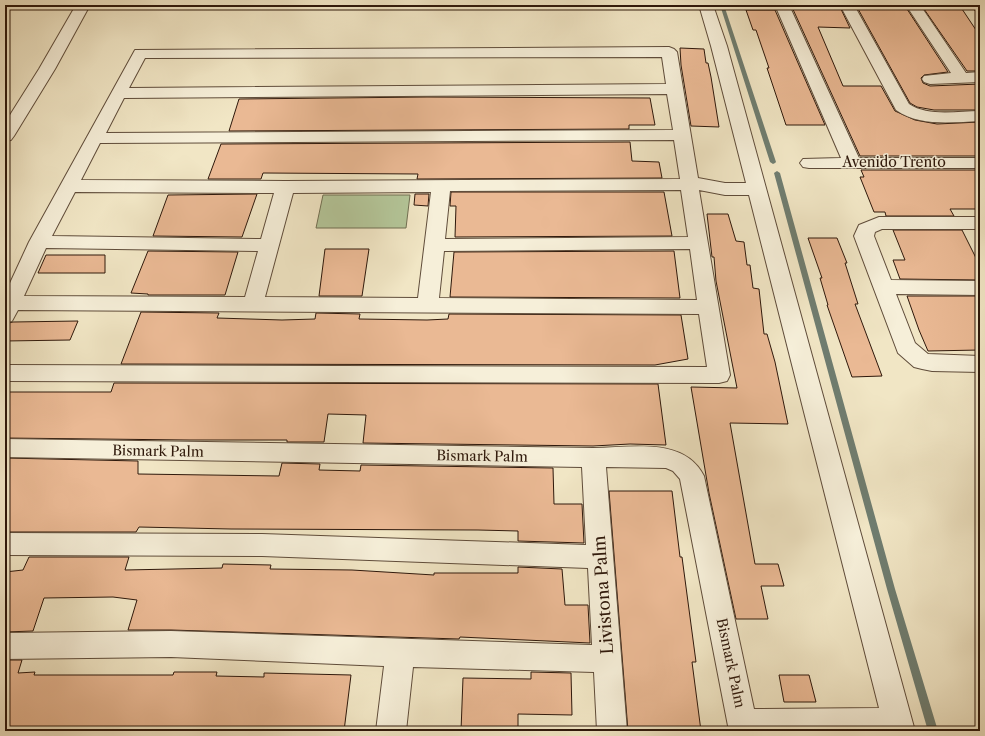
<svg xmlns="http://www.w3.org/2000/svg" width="985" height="736" viewBox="0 0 985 736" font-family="'Libre Caslon Text',serif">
  <rect width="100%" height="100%" fill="#f1e6c5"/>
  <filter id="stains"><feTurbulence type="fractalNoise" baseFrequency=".005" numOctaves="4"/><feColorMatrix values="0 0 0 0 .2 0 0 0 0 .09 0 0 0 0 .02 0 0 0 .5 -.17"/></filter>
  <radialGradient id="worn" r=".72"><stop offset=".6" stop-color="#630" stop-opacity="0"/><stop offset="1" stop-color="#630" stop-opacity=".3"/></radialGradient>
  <path fill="#b4c699" stroke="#716f52" d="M323,195h87l-4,33h-90z"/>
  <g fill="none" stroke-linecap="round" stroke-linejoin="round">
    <path fill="#6f7d70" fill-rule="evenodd" d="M720,5h4l52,157 -1,1 -2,1 -3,-2z
      M777,171l3,2 115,416 43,142h-10l-41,-142 -113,-416z"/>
  </g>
  <path fill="#eab994" stroke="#2e180b" d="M791,5h37l1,2h11l10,21 -32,-1 25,59h38l14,25 20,9 22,4 43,-2v34h-120z
    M857,7l50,2 41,63 -24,3 -3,3 2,5 7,3 50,-2v26h-46l-17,-3 -7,-4z
    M924,9h38l18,27v35h-13z
    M746,10h29l50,115h-39l-19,-57h2l-13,-38h-3z
    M680,48l24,1 2,14h2l3,14 8,50 -28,-1 -10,-61z
    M427,97l223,1 5,27h-26v4l-400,2 10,-32z
    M630,142l2,19 27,1 3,16 -245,1 1,-5 -153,-1h-2l-2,6h-53l13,-35z
    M861,170h119v39h-30l4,7h-68l-1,-4h-11l-14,-35h4z
    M451,192h213l8,44 -217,1 1,-31h-6z
    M257,194l-15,43 -89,-1 15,-41z
    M415,194h14l-1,12 -14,-1z
    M707,214h21l8,27 8,1 3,23h3l3,23 6,1 5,45h3l8,28 13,62 -58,-1 25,141h23l6,22h-23l7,33h-32l-27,-126 -18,-106 46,1 -21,-107 -2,-24h-2z
    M893,230h69l18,36v14l-80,-1 -7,-19h12z
    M808,238h29l10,25h-2l13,41h-3l27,72 -30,1 -25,-72h1l-8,-27h2z
    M325,249h44l-7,47h-43z
    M148,251l90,1 -13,43h-77v-1l-17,-1z
    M674,251l6,47 -230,-1 4,-45z
    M46,255h59v18h-67z
    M907,296h73v54l-52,1 -9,-21z
    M141,312l78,1 -2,5 65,2 33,-1 1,-6 44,1 -1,5 68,1 21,-1 1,-5 232,1 7,44 -33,6 -534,-1z
    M78,321l-8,19 -65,1v-17l8,-2z
    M114,383l544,1 8,61 -36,-1 -37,2 -230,-3 3,-28 -38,-1 -4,28h-37v-2h-98l-184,-2v-46h106z
    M5,458l133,3v13l141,2 3,-13 38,1 -1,6 41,1 1,-6 192,3 1,36h28l2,39 -66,-2v-10l-40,-1 -247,-1 -92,-2 -3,5h-131z
    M609,491h63l8,66h2l14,105h-4l9,69h-73z
    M29,557h100l-4,13 97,-2 1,-4 48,1 -1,4 82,1 82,5v-2h84v-6l44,2 3,36h23l2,38 -130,-6 -1,2 -288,-9h-43l9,-30 -24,-3 -69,1 -11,33 -28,1v-60l18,-2z
    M5,660h17l-4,13 17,-1 -1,3h139l1,-3h43l-1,4 48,1v-4l87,2 -7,56h-339z
    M531,672l40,1 1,42 -54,-1v17h-57l2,-53 68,1z
    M779,675h30l7,27h-32z"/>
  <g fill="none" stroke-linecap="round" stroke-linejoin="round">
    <defs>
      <path id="minor" d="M76,5h14l-35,64 -41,67 -3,4 -6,1v-18l34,-54z
        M699,5h14l14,41 188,685h-186l-49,-252 -7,-8 -7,-3 -60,-1 21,264h-30l-3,-59 -181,-5 -7,64h-30l8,-65 -213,-9 -166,2v-26l166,-2 421,14 -4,-77 -326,-12 -257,-1v-22l257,1 324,11 -4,-78 -577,-10v-18l588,9c37,0 91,-12 111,28l50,233 125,-1 -130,-513h-24l-26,-5 31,185 -3,6 -8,2 -714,-2v-16l702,2 -8,-53 -681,-4 -6,11 -7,2v-29l24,-52 106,-192 534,-3 5,2 3,3 21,126 27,5h21l-35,-137zM662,57l4,27 -537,4 16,-30zM667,94l6,36 -567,3 18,-35zM674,140l6,39 -395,2 -204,-1 19,-37zM681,190l7,47 -243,2 5,-48zM75,192l199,1 -13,46 -209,-3zM431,192l-13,106 -153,-1 28,-104zM46,248l212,3 -13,46 -221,-1zM690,249l7,51 -258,-2 5,-47z
        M775,5h14l70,153h121v10h-171l-6,-1 -3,-4 3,-4 38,-1z
        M840,5h14l55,99c19,13 49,7 71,7v10c-27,1 -60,6 -84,-11z
        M906,5h14l46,68 14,-1v10l-50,2 -6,-2 -2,-3 2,-3 27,-3z
        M971,5h9v6l-5,-1z
        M879,217h101v12h-98l-7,3 -1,4 17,44 89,1v14l-84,-1 19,49 13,11 52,2v16l-48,-1 -10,-2 -8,-2 -16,-14 -44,-117 5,-11z"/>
    </defs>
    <use href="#minor" stroke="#5f4c3a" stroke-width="2"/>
    <use href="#minor" fill="#f6efd9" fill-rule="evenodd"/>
  </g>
  <g text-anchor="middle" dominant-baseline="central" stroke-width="3" stroke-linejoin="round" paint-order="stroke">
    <g font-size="14" fill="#2e180b" stroke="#f6efd9">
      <text x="894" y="162">Avenido Trento</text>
      <text transform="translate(158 451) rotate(1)">Bismark Palm</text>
      <text transform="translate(482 456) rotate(1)">Bismark Palm</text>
      <text transform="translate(731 663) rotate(78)">Bismark Palm</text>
    </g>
    <g font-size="17" fill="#2e180b" stroke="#f6efd9">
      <text transform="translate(603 595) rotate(-94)">Livistona Palm</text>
    </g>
  </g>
  <rect width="985" height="736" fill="none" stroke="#f1e6c5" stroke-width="20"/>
  <rect x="6" y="6" width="973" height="724" fill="none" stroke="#2e180b" stroke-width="2"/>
  <rect x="10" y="10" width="965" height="716" fill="none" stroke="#2e180b"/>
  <rect width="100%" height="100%" filter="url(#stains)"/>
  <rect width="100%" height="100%" fill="url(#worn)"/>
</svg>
